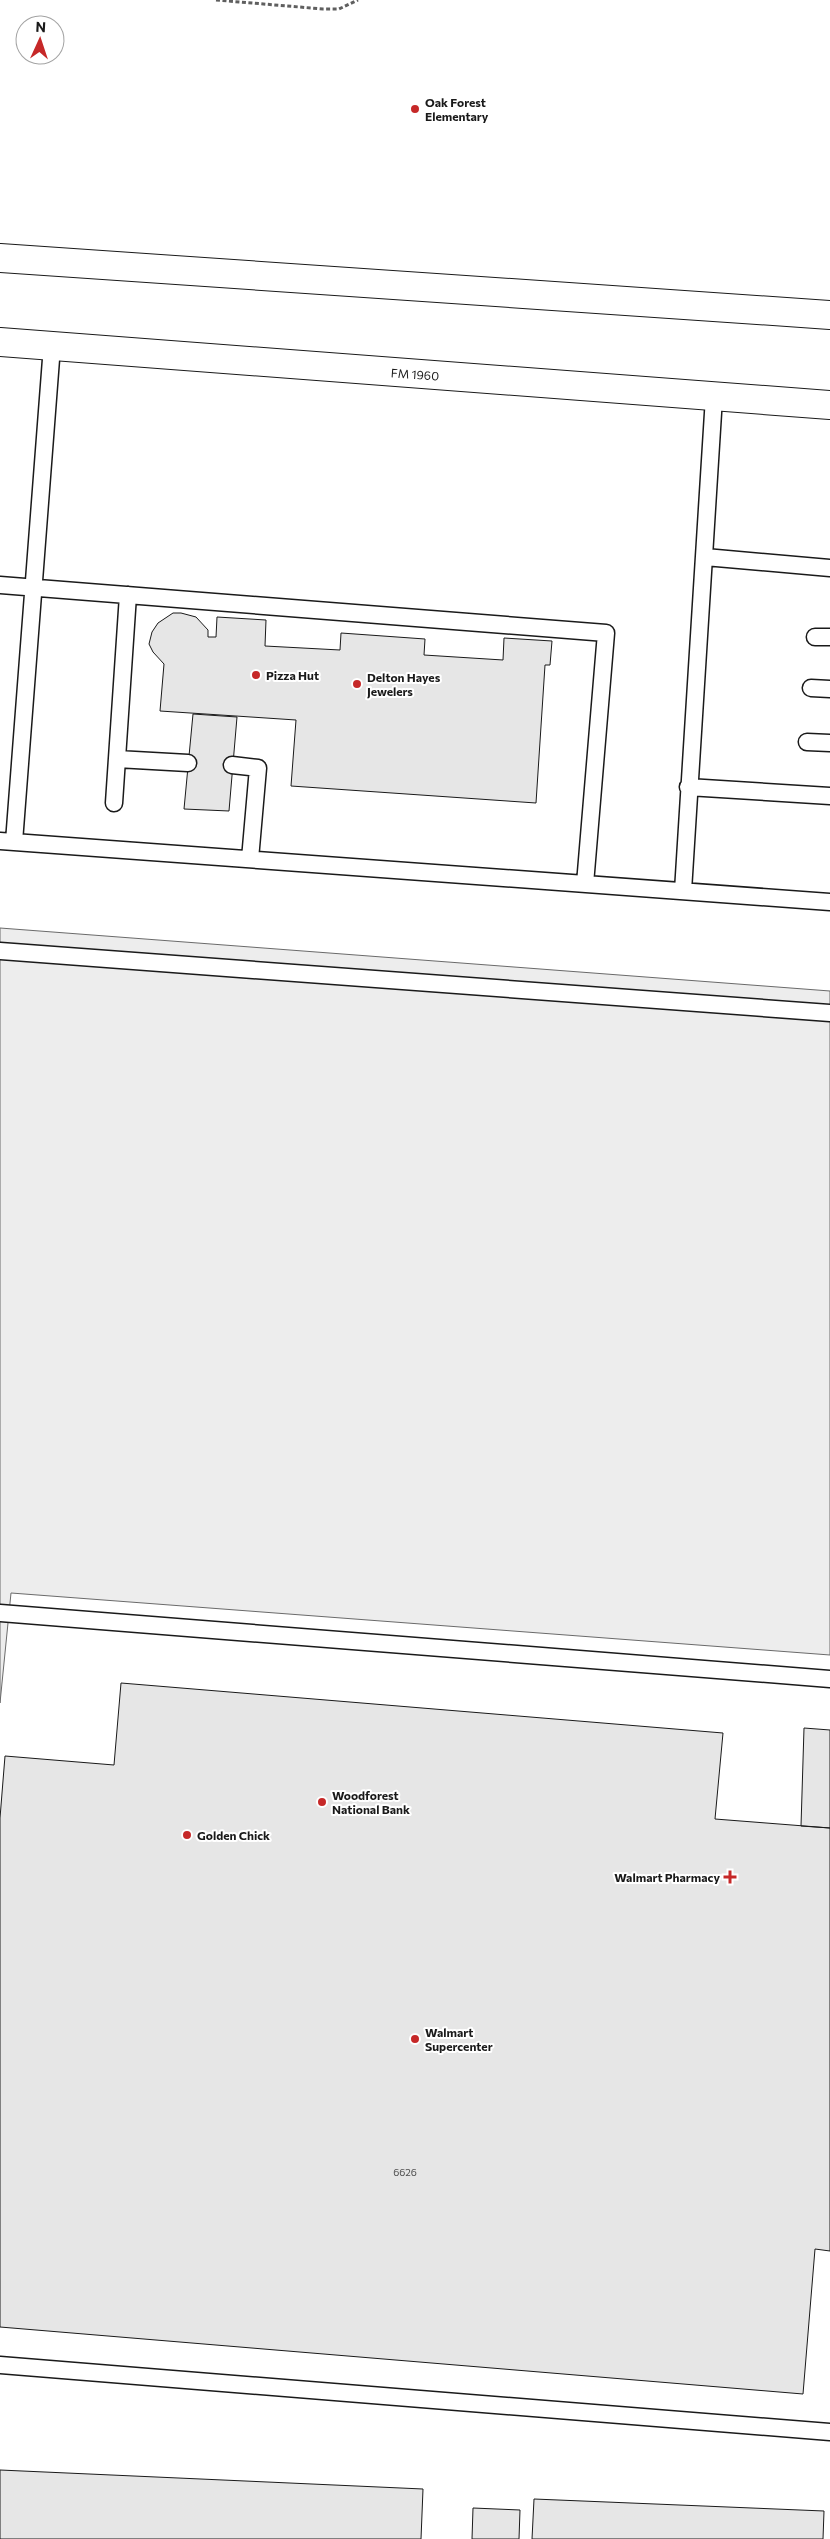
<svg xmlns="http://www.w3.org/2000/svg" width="830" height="2539" viewBox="0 0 830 2539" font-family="Commissioner,sans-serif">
  <rect width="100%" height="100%" fill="#fff"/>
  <path fill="#ededed" stroke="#6a6a6a" d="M0,928l830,63v664l-819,-62 -11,110z"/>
  <path fill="#e6e6e6" stroke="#1a1a1a" d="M173,613h8l15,4 12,13v7h8l1,-20 49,3 -1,26 75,4 1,-17 84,6 -1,16 79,5 1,-22 48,3 -2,24h-5l-9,138 -245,-17 5,-66 -136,-9 4,-47 -11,-12 -4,-8 3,-12 6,-9z
    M193,714l44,3 -8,94 -45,-2z
    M121,1683l602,50 -8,86 115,9v423l-15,-2 -12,145 -803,-67v-509l5,-62 109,9z
    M804,1728l26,2v98l-29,-2z
    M0,2470l423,19 -2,50h-421z
    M534,2499l290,12 -1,28h-291z
    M473,2508l47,2 -1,29h-47z"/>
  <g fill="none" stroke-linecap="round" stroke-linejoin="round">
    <defs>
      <path id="service" d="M705,557l125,11
        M0,585l606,48 -21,251
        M815,637h15
        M811,688l19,1
        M807,742l23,1
        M117,759l71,4
        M232,765l26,3 -8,91
        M688,787l142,9
        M114,803l14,-208
        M0,841l830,61
        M14,842l38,-496
        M683,891l31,-494
        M0,951l830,62
        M0,1613l830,66
        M0,2365l830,67"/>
      <path id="primary" d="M0,258l830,57
        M0,342l830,63"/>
    </defs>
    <use href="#service" stroke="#1a1a1a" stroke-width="19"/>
    <use href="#primary" stroke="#1a1a1a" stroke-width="30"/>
    <path stroke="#5f5f5f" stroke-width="3" stroke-dasharray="4 2.5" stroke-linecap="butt" d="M216,0l107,9h16l19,-9"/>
    <use href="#service" stroke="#fff" stroke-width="16"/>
    <use href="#primary" stroke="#fff" stroke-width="28"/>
  </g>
  <g fill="#c62828" stroke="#fff" stroke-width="2">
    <circle cx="415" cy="109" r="5"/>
    <circle cx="256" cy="675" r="5"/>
    <circle cx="357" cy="684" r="5"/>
    <circle cx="322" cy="1802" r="5"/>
    <circle cx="187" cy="1835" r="5"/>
    <path d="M727.5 1869.5h5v5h5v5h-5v5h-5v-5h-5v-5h5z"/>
    <circle cx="415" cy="2039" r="5"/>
  </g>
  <g text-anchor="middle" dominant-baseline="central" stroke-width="4" stroke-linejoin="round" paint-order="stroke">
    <g font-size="10" fill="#4d4d4d">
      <text x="405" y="2172">6626</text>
    </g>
    <g font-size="12" font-weight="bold" fill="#1a1a1a" stroke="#fff" text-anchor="start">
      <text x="425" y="102">Oak Forest<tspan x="425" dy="14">Elementary</tspan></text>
      <text x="266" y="675">Pizza Hut</text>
      <text x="367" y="677">Delton Hayes<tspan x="367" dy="14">Jewelers</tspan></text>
      <text x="332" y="1795">Woodforest<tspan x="332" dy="14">National Bank</tspan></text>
      <text x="197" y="1835">Golden Chick</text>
      <text x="720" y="1877" text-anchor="end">Walmart Pharmacy</text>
      <text x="425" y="2032">Walmart<tspan x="425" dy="14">Supercenter</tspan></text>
    </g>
    <g font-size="12" fill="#1a1a1a" stroke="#fff">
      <text transform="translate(415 374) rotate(4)">FM 1960</text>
    </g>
  </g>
  <g transform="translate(40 40) rotate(3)"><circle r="24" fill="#ffffff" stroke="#a3a3a3"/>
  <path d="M0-4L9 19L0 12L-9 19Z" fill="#c62828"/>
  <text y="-8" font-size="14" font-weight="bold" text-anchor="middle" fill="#1a1a1a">N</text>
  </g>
</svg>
